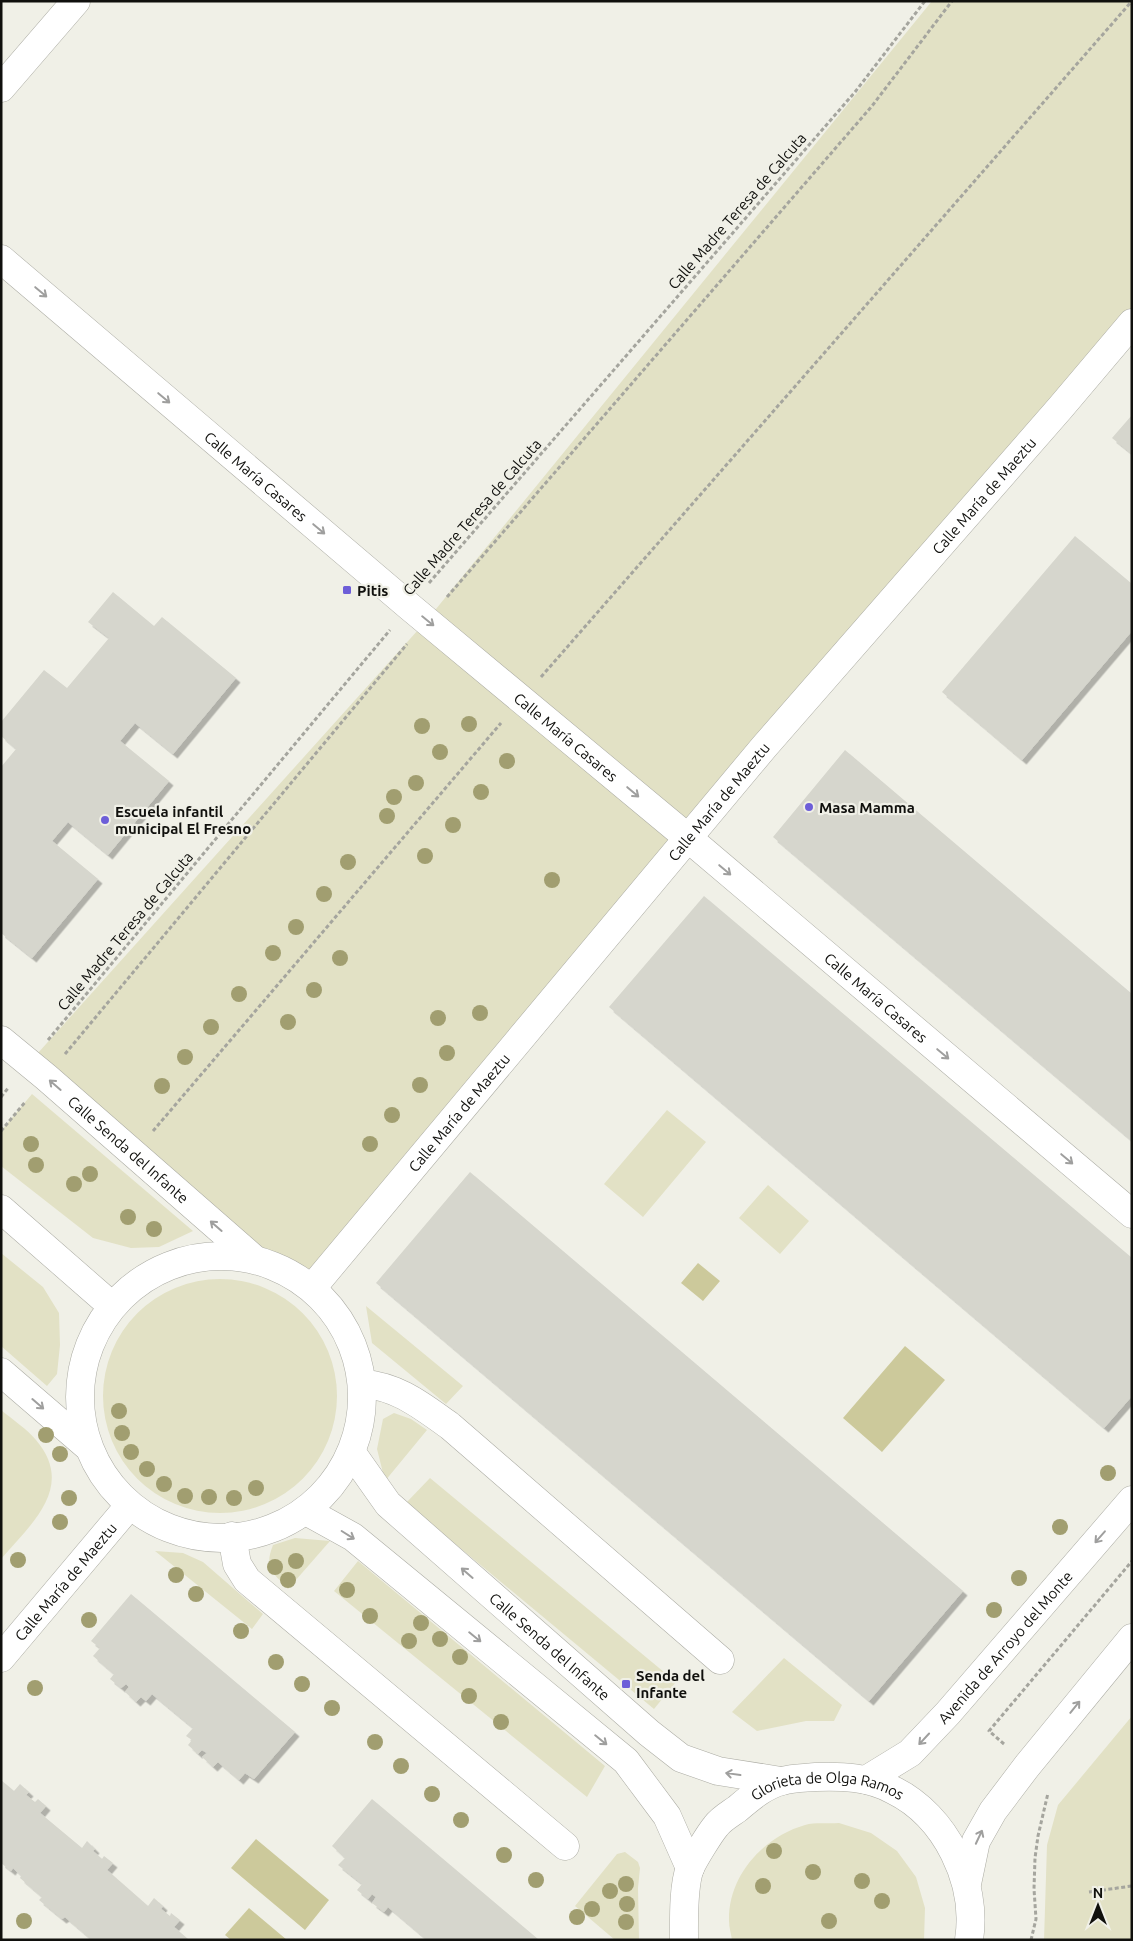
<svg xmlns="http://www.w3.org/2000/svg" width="1133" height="1941" viewBox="0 0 1133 1941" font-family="Ubuntu,sans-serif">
  <defs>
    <filter id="shadow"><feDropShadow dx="4.5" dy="4.5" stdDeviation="0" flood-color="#0004"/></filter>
  </defs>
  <rect width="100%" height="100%" fill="#f0f0e7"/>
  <path fill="#e2e1c5" d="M932,1h200v322l-820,965 -27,-19 -32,-11 -224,-195 398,-443z
    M32,1094l161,137 -34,16 -28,1 -38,-10 -92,-72v-35z
    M667,1110l39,32 -63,75 -39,-33z
    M768,1185l41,36 -29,33 -41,-36z
    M1,1253l42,34 16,26 1,32 -3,29 -10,12 -46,-40z
    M103 1396a117 117 0 1 1 234 0a117 117 0 1 1-234 0Z
    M366,1306l97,80 -17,18 -74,-61z
    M1,1410c12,10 26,19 35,30 40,47 -5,84 -35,119z
    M394,1413l17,6 16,11 -42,51 -8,-32 6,-30z
    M430,1478l246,204 -22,27 -248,-206z
    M295,1538l35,3 -42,48c-16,-17 -24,-21 -15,-44z
    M155,1551l28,2 20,9 60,52 -11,15z
    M358,1561l247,205 -18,31 -253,-206z
    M784,1658l58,47 -8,16h-28l-49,10 -25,-19z
    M1132,1716v224h-88l3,-95 11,-40z
    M839,1823l32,10 26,18 19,26 9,31 -1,32h-192c-1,-6 -3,-13 -3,-19 -1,-45 34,-84 76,-96 10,-3 23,-1 34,-2z
    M625,1852l13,10 2,6 -2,20 1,52h-24l-40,-34 42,-52z"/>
  <path fill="#ccc99b" d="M698,1263l22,18 -17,20 -22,-18z
    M905,1346l40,34 -63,72 -39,-34z
    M256,1839l73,61 -24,30 -74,-62z
    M249,1908l38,32h-56l-6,-5z"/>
  <path fill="#d6d6cd" filter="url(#shadow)" d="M1132,415v39l-20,-16z
    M1075,536l57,48v47l-110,129 -80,-68z
    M113,592l41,34 8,-9 74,61 -63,76 -38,-31 -15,18 49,40 -61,74 -40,-33 -16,19 46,38 -66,79 -31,-25v-166l15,-18 -15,-13v-14l43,-52 23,18 42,-50 -21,-16z
    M845,750l287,244v147l-359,-304z
    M704,896l428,362v138l-28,32 -495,-421z
    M470,1172l493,419 -94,110 -493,-418z
    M131,1594l164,138 -41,47 -9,-6 -6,7 -21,-18 -5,5 -11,-10 5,-4 -5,-3 -4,4 -10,-9 4,-5 -6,-4 7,-8 -41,-34 -6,7 -5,-4 -5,5 -11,-10 4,-5 -3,-3 -5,4 -11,-9 4,-5 -21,-18 7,-8 -9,-7z
    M1,1780l13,11 6,-7 9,8 -3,3 9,7 3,-3 8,7 -6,7 42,35 5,-7 8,8 -2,2 9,8 2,-3 9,7 -6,7 41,36 6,-8 9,8 -2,3 9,7 1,-3 9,7 -6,7 15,13h-97l-27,-23 -3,2 -23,-19 3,-3 -22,-19 1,-2 -8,-8 -2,3 -10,-8z
    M372,1799l167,141h-112l-39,-33 -4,5 -12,-9 4,-6 -4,-3 -4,5 -11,-9 5,-6 -24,-19 7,-7 -13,-12z"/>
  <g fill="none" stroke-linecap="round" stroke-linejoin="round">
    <defs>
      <g id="minor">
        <path d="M1,88l75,-87"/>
        <path id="s1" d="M1,259l409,348 278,231 444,376"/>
        <path id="s2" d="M1,1040l45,37 207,181"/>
        <path d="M1,1209l111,97"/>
        <circle cx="221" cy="1397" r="141"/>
        <path id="s3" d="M312,1288l452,-541 297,-340 71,-84"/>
        <path d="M1,1372l86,74"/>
        <path d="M363,1384c35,2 60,23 87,42l270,234"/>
        <path id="s4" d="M352,1453l36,51 261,229 32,25 37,13 63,10"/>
        <path d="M306,1511l47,26 273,224 41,55 23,52"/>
        <path d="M232,1536l5,28 10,16 318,266"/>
        <path id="s5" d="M1,1658l128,-152"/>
      </g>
      <g id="tertiary">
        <path id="s6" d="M866,1780l44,-27 38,-40 184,-213"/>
        <path d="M967,1884l9,-43 17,-30 34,-45 105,-128"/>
        <path id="s7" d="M684,1940c0,-20 -1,-54 6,-72 4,-9 20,-35 26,-42 5,-7 14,-12 21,-17 13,-11 28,-24 45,-28 10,-3 23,-3 34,-4 26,-1 53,0 77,13 53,26 85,92 76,150"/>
      </g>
    </defs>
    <use href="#minor" stroke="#acaca4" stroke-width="29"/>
    <use href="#tertiary" stroke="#acaca4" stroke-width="29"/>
    <path stroke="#a5a59e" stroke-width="3" stroke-dasharray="4 2.5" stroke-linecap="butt" d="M429,583l426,-491 70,-91
      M447,597l425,-491 80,-105
      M541,677l591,-676
      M48,1040l342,-410
      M65,1054l342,-410
      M1,1097l8,-10
      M1,1131l25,-30
      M153,1131l348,-408
      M1004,1744l-15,-13 143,-170
      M1089,1892l43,-6
      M1031,1940l5,-21 -2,-30 1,-31 3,-22 10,-43"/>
    <use href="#minor" stroke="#fff" stroke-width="28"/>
    <use href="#tertiary" stroke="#fff" stroke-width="28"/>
  </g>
  <g fill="#a19e70">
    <circle cx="469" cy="724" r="8"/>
    <circle cx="422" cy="726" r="8"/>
    <circle cx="440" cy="752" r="8"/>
    <circle cx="507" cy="761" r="8"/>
    <circle cx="416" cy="783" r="8"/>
    <circle cx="481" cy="792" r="8"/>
    <circle cx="394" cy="797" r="8"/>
    <circle cx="387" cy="816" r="8"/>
    <circle cx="453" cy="825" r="8"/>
    <circle cx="425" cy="856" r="8"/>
    <circle cx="348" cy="862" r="8"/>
    <circle cx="552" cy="880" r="8"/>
    <circle cx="324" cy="894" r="8"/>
    <circle cx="296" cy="927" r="8"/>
    <circle cx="273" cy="953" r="8"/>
    <circle cx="340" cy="958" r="8"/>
    <circle cx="314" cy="990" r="8"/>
    <circle cx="239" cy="994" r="8"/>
    <circle cx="480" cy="1013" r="8"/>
    <circle cx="438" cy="1018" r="8"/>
    <circle cx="288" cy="1022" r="8"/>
    <circle cx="211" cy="1027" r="8"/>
    <circle cx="447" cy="1053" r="8"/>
    <circle cx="185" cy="1057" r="8"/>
    <circle cx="420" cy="1085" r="8"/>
    <circle cx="162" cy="1086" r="8"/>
    <circle cx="392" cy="1115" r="8"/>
    <circle cx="31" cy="1144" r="8"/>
    <circle cx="370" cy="1144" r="8"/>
    <circle cx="36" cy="1165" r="8"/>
    <circle cx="90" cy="1174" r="8"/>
    <circle cx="74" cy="1184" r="8"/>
    <circle cx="128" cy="1217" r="8"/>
    <circle cx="154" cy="1229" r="8"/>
    <circle cx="119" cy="1411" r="8"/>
    <circle cx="122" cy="1433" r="8"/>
    <circle cx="46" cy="1435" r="8"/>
    <circle cx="131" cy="1452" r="8"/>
    <circle cx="60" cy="1454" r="8"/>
    <circle cx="147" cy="1469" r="8"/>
    <circle cx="1108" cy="1473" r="8"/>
    <circle cx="164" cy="1484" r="8"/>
    <circle cx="256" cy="1488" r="8"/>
    <circle cx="185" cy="1496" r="8"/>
    <circle cx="209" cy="1497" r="8"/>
    <circle cx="69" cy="1498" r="8"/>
    <circle cx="234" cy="1498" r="8"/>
    <circle cx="60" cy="1522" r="8"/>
    <circle cx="1060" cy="1527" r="8"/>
    <circle cx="18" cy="1560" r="8"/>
    <circle cx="296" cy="1561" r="8"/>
    <circle cx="275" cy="1567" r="8"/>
    <circle cx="176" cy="1575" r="8"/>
    <circle cx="1019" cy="1578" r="8"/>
    <circle cx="288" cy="1580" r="8"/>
    <circle cx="347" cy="1590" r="8"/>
    <circle cx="196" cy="1594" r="8"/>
    <circle cx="994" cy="1610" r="8"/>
    <circle cx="370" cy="1616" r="8"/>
    <circle cx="89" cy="1620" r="8"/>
    <circle cx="421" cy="1623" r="8"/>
    <circle cx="241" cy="1631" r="8"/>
    <circle cx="440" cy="1639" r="8"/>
    <circle cx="409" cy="1641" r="8"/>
    <circle cx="460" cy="1657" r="8"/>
    <circle cx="276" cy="1662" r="8"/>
    <circle cx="302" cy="1684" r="8"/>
    <circle cx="35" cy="1688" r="8"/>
    <circle cx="469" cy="1696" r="8"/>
    <circle cx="332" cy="1708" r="8"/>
    <circle cx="501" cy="1722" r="8"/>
    <circle cx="375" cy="1742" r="8"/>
    <circle cx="401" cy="1766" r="8"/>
    <circle cx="432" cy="1794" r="8"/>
    <circle cx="461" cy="1820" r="8"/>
    <circle cx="774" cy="1851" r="8"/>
    <circle cx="504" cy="1855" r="8"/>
    <circle cx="813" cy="1872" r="8"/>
    <circle cx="536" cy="1880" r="8"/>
    <circle cx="862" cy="1881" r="8"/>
    <circle cx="626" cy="1884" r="8"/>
    <circle cx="763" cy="1886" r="8"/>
    <circle cx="610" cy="1891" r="8"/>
    <circle cx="882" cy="1901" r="8"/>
    <circle cx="627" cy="1904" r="8"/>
    <circle cx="592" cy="1909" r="8"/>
    <circle cx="577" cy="1917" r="8"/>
    <circle cx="24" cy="1921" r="8"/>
    <circle cx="829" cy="1921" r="8"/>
    <circle cx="626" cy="1922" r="8"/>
  </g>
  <defs><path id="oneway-shaft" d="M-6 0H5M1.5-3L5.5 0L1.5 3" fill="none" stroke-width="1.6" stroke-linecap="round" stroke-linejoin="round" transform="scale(1.25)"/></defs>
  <g stroke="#9f9f9e">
    <use href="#oneway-shaft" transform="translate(41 292) rotate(40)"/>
    <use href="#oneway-shaft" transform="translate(164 398) rotate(40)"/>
    <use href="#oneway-shaft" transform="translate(319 529) rotate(40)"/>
    <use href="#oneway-shaft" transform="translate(428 621) rotate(39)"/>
    <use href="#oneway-shaft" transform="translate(633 792) rotate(40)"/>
    <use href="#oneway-shaft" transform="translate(725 870) rotate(40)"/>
    <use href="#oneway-shaft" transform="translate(943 1054) rotate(40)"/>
    <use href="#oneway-shaft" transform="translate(55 1085) rotate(-139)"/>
    <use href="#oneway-shaft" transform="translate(1067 1159) rotate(40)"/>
    <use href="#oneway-shaft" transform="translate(216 1226) rotate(-139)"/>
    <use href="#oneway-shaft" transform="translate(38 1404) rotate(41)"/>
    <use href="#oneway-shaft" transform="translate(348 1535) rotate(32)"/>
    <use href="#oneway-shaft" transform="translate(1100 1537) rotate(131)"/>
    <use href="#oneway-shaft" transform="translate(467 1573) rotate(-139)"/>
    <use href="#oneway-shaft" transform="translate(475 1637) rotate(39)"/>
    <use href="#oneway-shaft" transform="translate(1075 1707) rotate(-51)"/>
    <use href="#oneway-shaft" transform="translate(924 1739) rotate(133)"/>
    <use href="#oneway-shaft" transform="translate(601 1740) rotate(39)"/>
    <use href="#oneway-shaft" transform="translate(733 1774) rotate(-172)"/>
    <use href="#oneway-shaft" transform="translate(979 1837) rotate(-65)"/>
  </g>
  <g fill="#6d5ed8" stroke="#f0f0e7" stroke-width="2">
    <rect x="342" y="585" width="10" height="10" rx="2.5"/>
    <circle cx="809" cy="807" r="5"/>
    <circle cx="105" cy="820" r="5"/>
    <rect x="621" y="1679" width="10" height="10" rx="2.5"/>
  </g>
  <g text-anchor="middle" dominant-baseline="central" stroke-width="4.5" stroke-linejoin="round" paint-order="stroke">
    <g font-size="15" fill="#10100d" stroke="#f0f0e7">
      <text transform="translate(737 211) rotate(-49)">Calle Madre Teresa de Calcuta</text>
      <text stroke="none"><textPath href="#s1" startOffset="335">Calle María Casares</textPath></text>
      <text stroke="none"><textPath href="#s3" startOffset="1039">Calle María de Maeztu</textPath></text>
      <text transform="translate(472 517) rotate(-49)">Calle Madre Teresa de Calcuta</text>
      <text stroke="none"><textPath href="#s1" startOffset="740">Calle María Casares</textPath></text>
      <text stroke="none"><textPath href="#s3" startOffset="634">Calle María de Maeztu</textPath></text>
      <text transform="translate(125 931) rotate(-50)">Calle Madre Teresa de Calcuta</text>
      <text stroke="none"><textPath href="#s1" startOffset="1145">Calle María Casares</textPath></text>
      <text stroke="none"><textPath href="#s3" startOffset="229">Calle María de Maeztu</textPath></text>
      <text stroke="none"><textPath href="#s2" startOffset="168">Calle Senda del Infante</textPath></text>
      <text stroke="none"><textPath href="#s5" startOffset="100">Calle María de Maeztu</textPath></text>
      <text stroke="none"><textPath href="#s4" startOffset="278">Calle Senda del Infante</textPath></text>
      <text stroke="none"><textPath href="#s6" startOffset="194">Avenida de Arroyo del Monte</textPath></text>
      <text stroke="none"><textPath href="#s7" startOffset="248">Glorieta de Olga Ramos</textPath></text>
    </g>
    <g font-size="15" font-weight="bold" fill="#10100d" stroke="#f0f0e7" text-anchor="start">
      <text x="357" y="590">Pitis</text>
      <text x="819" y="807">Masa Mamma</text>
      <text x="115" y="811">Escuela infantil<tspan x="115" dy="17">municipal El Fresno</tspan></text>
      <text x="636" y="1675">Senda del<tspan x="636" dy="17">Infante</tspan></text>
    </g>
  </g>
  <rect width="1133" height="1941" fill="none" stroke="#10100d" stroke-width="5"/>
  <g transform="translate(1098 1906)" stroke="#f0f0e7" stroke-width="4" paint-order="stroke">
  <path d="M0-4L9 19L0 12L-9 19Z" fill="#10100d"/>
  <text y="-8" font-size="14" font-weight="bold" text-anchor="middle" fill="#10100d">N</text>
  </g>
</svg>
